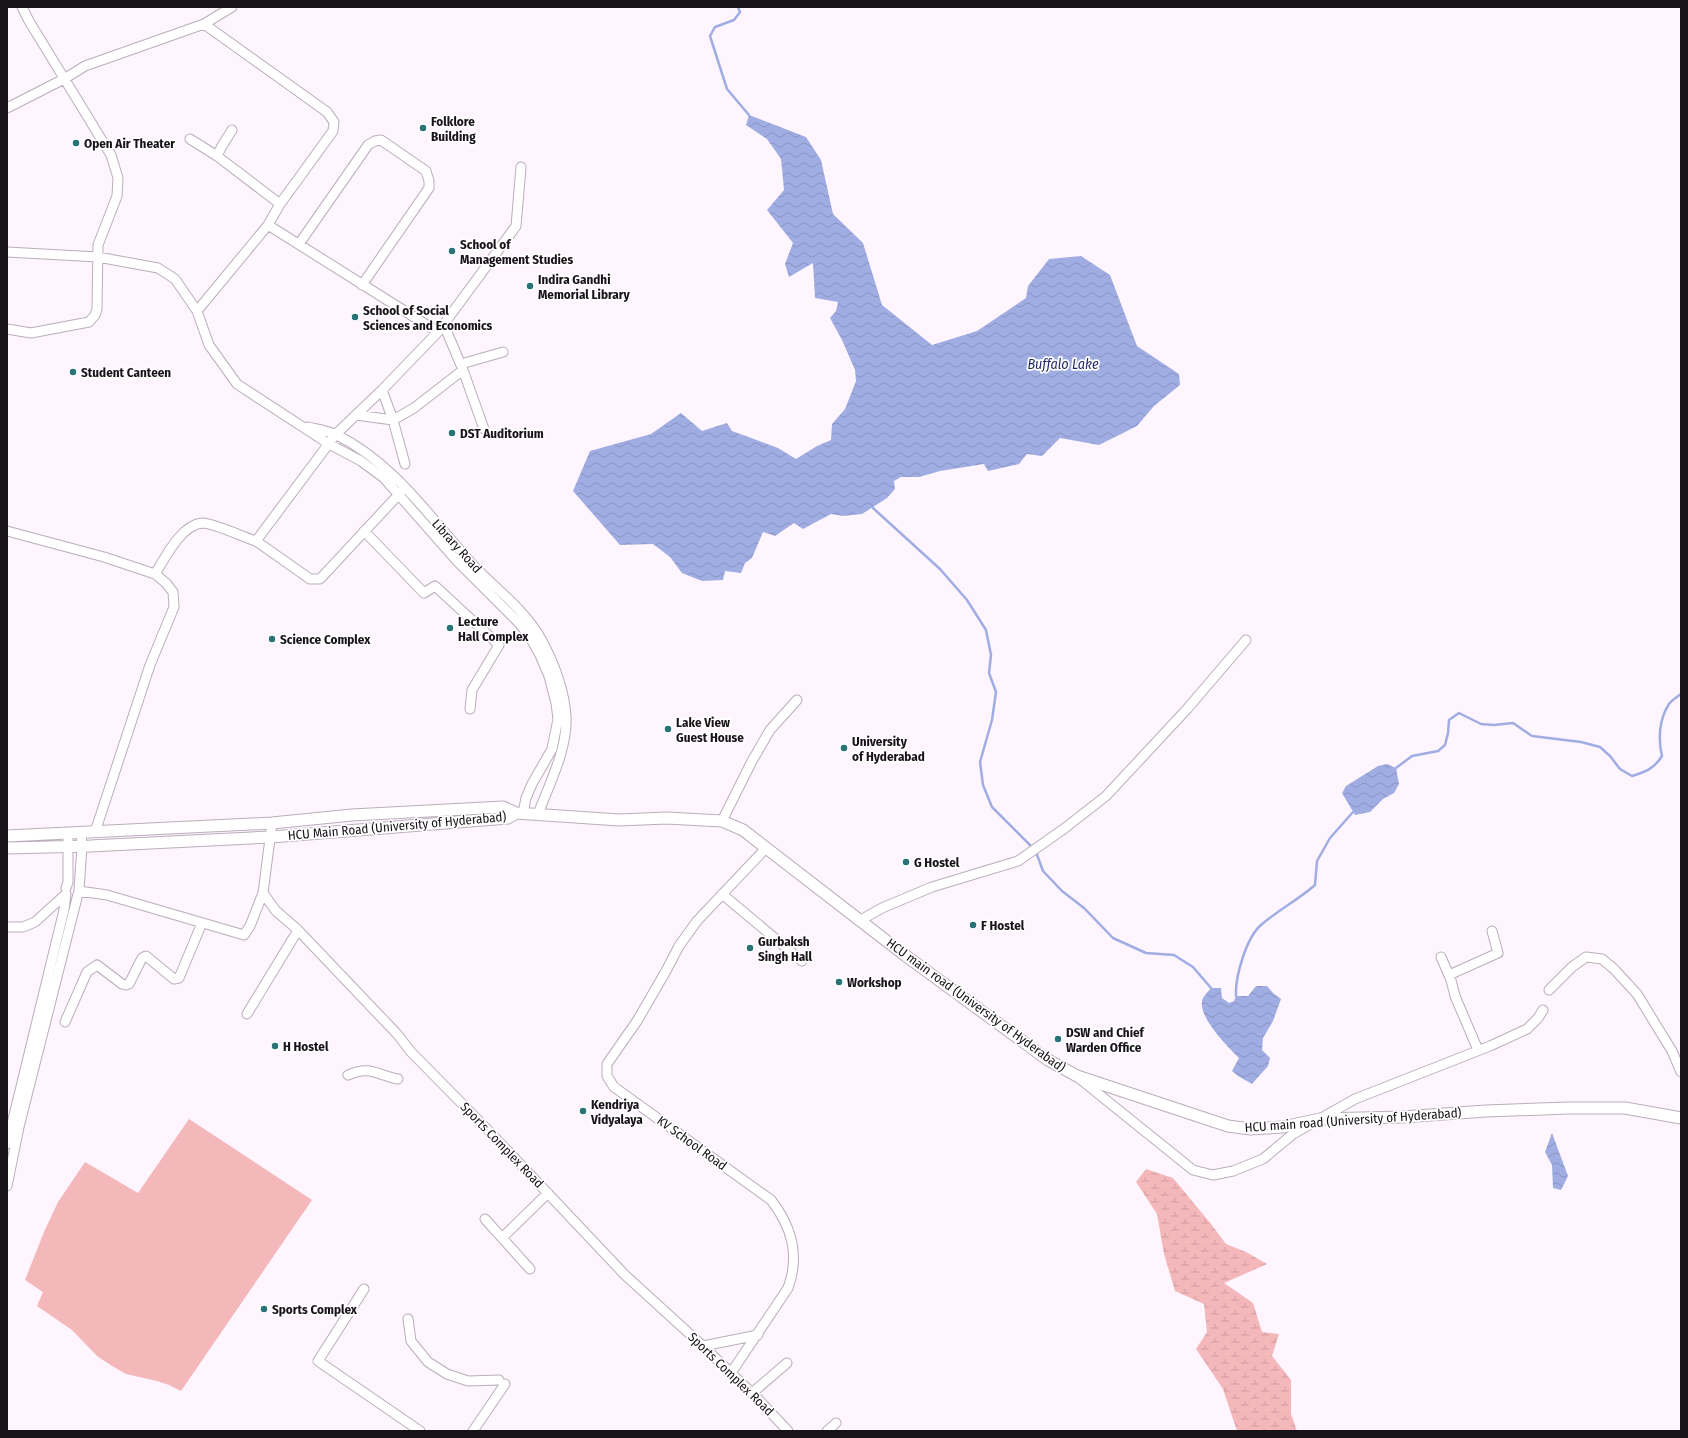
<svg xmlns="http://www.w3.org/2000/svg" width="1688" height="1438" viewBox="0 0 1688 1438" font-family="'Fira Sans Condensed',sans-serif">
  <defs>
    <pattern id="wetland-marsh" width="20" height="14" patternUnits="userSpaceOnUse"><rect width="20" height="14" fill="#f4b8bb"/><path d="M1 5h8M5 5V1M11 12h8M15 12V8" fill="none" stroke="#d09da0"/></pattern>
    <pattern id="water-waves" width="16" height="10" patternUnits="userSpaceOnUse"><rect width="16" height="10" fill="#a0ade3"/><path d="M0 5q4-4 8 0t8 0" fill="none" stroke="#8994c2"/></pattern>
  </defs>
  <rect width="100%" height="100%" fill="#fef5ff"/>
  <path fill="#f4b8bb" d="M189,1119l123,81 -131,191 -12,-6 -12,-4 -31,-7 -14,-8 -15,-10 -25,-26 -35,-24 6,-14 -18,-12 19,-48 14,-30 27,-40 53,31z"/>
  <path fill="url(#wetland-marsh)" d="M1146,1169l27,9 38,46 15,20 20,8 21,12 -43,19 29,20 9,29 17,2 -7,22 19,24v34l6,17h-60l-14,-42 -27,-40 11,-17 -3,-28 -29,-13 -11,-37 -7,-40 -21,-32z"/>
  <path fill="url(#water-waves)" d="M749,115l57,22 15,23 12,54 30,29 19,62 50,40 45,-14 49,-33 2,-12 21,-27 32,-3 29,19 27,71 42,28 1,11 -26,21 -17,20 -38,19 -39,-7 -18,18 -15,-2 -8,10 -31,7 -4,-7 -44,7 -21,6h-18l-7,4 1,8 -8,9 -25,16 -19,2 -12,-2 -28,15 -9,-6 -19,13 -12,-4 -11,26 -7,5 -4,10 -16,-2 -2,9 -21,1 -20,-8 -12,-16 -17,-13 -33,1 -47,-54 17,-40 61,-17 30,-21 21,18 25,-8 5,8 46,17 18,11 21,-13 14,-6 1,-16 13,-15 11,-28 -1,-11 -13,-30 -12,-22 6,-7 2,-9 -23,-4 -2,-35 -24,14 -4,-13 8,-21 -26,-33 17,-20 -3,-31 -14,-20 -21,-14z
    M1387,764l9,4 3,16 -5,9 -11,6 -13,13 -15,3 -13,-22 4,-7 32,-20z
    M1256,986h11l6,7 8,6 -8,22 -10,17 -1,12 8,8 -2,8 -16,18 -14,-8 -6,-5 7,-13c-12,-12 -40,-40 -37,-57 1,-5 6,-9 9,-13h10l1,10 7,5 5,-2 2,-5h12z
    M1552,1133l16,43 -7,14 -8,-2 -1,-23 -7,-13z"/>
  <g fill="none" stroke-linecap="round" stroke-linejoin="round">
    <path stroke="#a0ade3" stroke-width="2.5" d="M738,7l2,5 -6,8 -19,7 -5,9 17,53 22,26
      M873,508l67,61 27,31 19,30 5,25 -2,18 7,19 -4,28 -12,42 3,23 9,22 41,41
      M1396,768l16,-12 26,-5 7,-6 3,-12 1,-13 10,-7 22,11 13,1 19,-2 19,13 49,6 19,5 10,9 10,13 12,7c13,-4 22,-7 30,-20 -4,-16 -3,-37 7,-52 3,-4 8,-7 12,-10
      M1036,852l7,19 19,20 22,17 29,30 33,15 28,2 19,12 18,21
      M1236,996c-1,-19 10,-58 25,-71 17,-15 37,-25 54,-40l2,-24 13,-23 23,-26"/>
    <defs>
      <path id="minor" d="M7,108l57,-29 21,-13 119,-42 28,-17
        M232,130l-10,16 -5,10 63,48
        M190,139l27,17
        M268,225l170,107 78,-106 5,-59
        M299,244l69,-99 7,-4 6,-1 45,31 3,10v7l-67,97
        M7,252l91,5 60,11 17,11 22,32 12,34 28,39 92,60 32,17 23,17 73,83 61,61 12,15 10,18 9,21 7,27 2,16 -6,30 -20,35 -6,14 -3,15
        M197,311l71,-86 12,-21 53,-73 1,-9 -7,-10 -123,-88
        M7,329l24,4 58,-11 6,-7 2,-6 1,-64 19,-49 1,-18 -7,-23 -82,-134 -7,-14
        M461,364l42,-12
        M463,370l21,59
        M382,390l11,30 12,44
        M356,415l37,5 21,-12 49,-38 -19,-45
        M308,427c9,2 21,4 29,8 58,29 94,84 137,131 22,23 51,44 67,73 13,24 23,50 25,77 2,32 -17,69 -28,98
        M402,491l-82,88h-10l-54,-38 80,-107 46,-44 56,-58
        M7,531l97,26 51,17
        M364,531l60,62 11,-7 64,59 -27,45 -2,19
        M722,821l30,-60 18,-31 27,-30
        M272,823l-9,70 13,18 22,19 100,105 13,17 75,76 139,147 79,72 54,52 30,32
        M95,832l55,-167 24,-58 -1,-15 -7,-9 -11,-9c10,-16 26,-49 47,-51 12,0 41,14 54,18
        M66,888l2,-6v-48
        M79,890l3,-44 -1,-13
        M79,891l28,4 137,40 6,-9 13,-33
        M722,894l80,67
        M859,921l23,-13 50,-21 86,-26 47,-33 41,-32 81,-87 59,-69
        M7,927h16l12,-5 31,-28
        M1441,957l10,23 4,16 23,54
        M1449,975l49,-22 -6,-22
        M1549,990l23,-23 14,-10 16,2 12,10 23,25 35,57 9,21
        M247,1014l51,-84
        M65,1022l22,-50 10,-7 25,19 4,1 3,-1 13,-26 4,-2 28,23 5,-1 23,-55
        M348,1075c22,-10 29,0 50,4
        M1080,1079l113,91 20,5 20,-4 30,-12 30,-25 62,-35 135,-53 37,-17 11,-11 5,-8
        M7,1144l57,-234 2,-16
        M7,1186l12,-59 59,-233
        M485,1219l45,50
        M502,1238l46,-45
        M364,1289l-46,72 102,70
        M408,1319l3,22 17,21 19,12 21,7 31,-1
        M703,1346l55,-11
        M731,1373l57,-85c12,-33 4,-61 -17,-88l-157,-113 -7,-11v-12l30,-43 29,-50 13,-25 18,-25 69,-73
        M752,1393l35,-30
        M473,1431l32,-47
        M827,1431l9,-8"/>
      <path id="tertiary" d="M7,836l265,-13 80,-8 151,-8 13,6 103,7 48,-2 55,3 21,9 163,126 142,104 29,16 151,50 22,3 33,-2 37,-8 82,-2 84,-6 83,-3h56l56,10
        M7,848l83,-2 181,-9 237,-19 8,-5"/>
    </defs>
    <use href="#minor" stroke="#bbadbb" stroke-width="11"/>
    <use href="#tertiary" stroke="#bbadbb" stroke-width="13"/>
    <use href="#minor" stroke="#fff" stroke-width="9"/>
    <use href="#tertiary" stroke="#fff" stroke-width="11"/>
  </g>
  <g fill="#287376" stroke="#fff" stroke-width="1.5">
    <circle cx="423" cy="128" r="4"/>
    <circle cx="76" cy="143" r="4"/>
    <circle cx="452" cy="251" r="4"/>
    <circle cx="530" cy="286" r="4"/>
    <circle cx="355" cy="317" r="4"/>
    <circle cx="73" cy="372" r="4"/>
    <circle cx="452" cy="433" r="4"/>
    <circle cx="450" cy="628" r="4"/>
    <circle cx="272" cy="639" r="4"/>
    <circle cx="668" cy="729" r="4"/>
    <circle cx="844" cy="748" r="4"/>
    <circle cx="906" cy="862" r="4"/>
    <circle cx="973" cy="925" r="4"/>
    <circle cx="750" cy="948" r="4"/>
    <circle cx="839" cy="982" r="4"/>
    <circle cx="1058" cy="1039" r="4"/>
    <circle cx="275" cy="1046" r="4"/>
    <circle cx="583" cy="1111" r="4"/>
    <circle cx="264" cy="1309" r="4"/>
  </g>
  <g text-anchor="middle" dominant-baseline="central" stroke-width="3.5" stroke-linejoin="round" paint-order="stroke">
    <g font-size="13" font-weight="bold" fill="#181318" stroke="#fff" text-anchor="start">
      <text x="431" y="121">Folklore<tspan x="431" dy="15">Building</tspan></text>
      <text x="84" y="143">Open Air Theater</text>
      <text x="460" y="244">School of<tspan x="460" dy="15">Management Studies</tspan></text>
      <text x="538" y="279">Indira Gandhi<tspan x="538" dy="15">Memorial Library</tspan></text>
      <text x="363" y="310">School of Social<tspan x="363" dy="15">Sciences and Economics</tspan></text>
      <text x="81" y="372">Student Canteen</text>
      <text x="460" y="433">DST Auditorium</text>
      <text x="458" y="621">Lecture<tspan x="458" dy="15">Hall Complex</tspan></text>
      <text x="280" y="639">Science Complex</text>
      <text x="676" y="722">Lake View<tspan x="676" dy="15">Guest House</tspan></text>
      <text x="852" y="741">University<tspan x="852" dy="15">of Hyderabad</tspan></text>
      <text x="914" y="862">G Hostel</text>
      <text x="981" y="925">F Hostel</text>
      <text x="758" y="941">Gurbaksh<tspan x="758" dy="15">Singh Hall</tspan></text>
      <text x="847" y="982">Workshop</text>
      <text x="1066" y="1032">DSW and Chief<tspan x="1066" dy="15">Warden Office</tspan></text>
      <text x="283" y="1046">H Hostel</text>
      <text x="591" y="1104">Kendriya<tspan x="591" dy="15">Vidyalaya</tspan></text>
      <text x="272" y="1309">Sports Complex</text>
    </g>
    <g font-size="13" fill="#181318" stroke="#fff">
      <text transform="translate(457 546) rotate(48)">Library Road</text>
      <text transform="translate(397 826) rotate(-5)">HCU Main Road (University of Hyderabad)</text>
      <text transform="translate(976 1005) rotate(36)">HCU main road (University of Hyderabad)</text>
      <text transform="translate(1353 1120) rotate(-4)">HCU main road (University of Hyderabad)</text>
      <text transform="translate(692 1143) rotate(36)">KV School Road</text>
      <text transform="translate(502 1145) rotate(46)">Sports Complex Road</text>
      <text transform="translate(731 1374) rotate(44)">Sports Complex Road</text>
    </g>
    <g font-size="14" font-style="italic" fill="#252b6a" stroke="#fff">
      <text x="1063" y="364">Buffalo Lake</text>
    </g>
  </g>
  <rect width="1688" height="1438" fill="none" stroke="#181318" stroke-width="16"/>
</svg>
